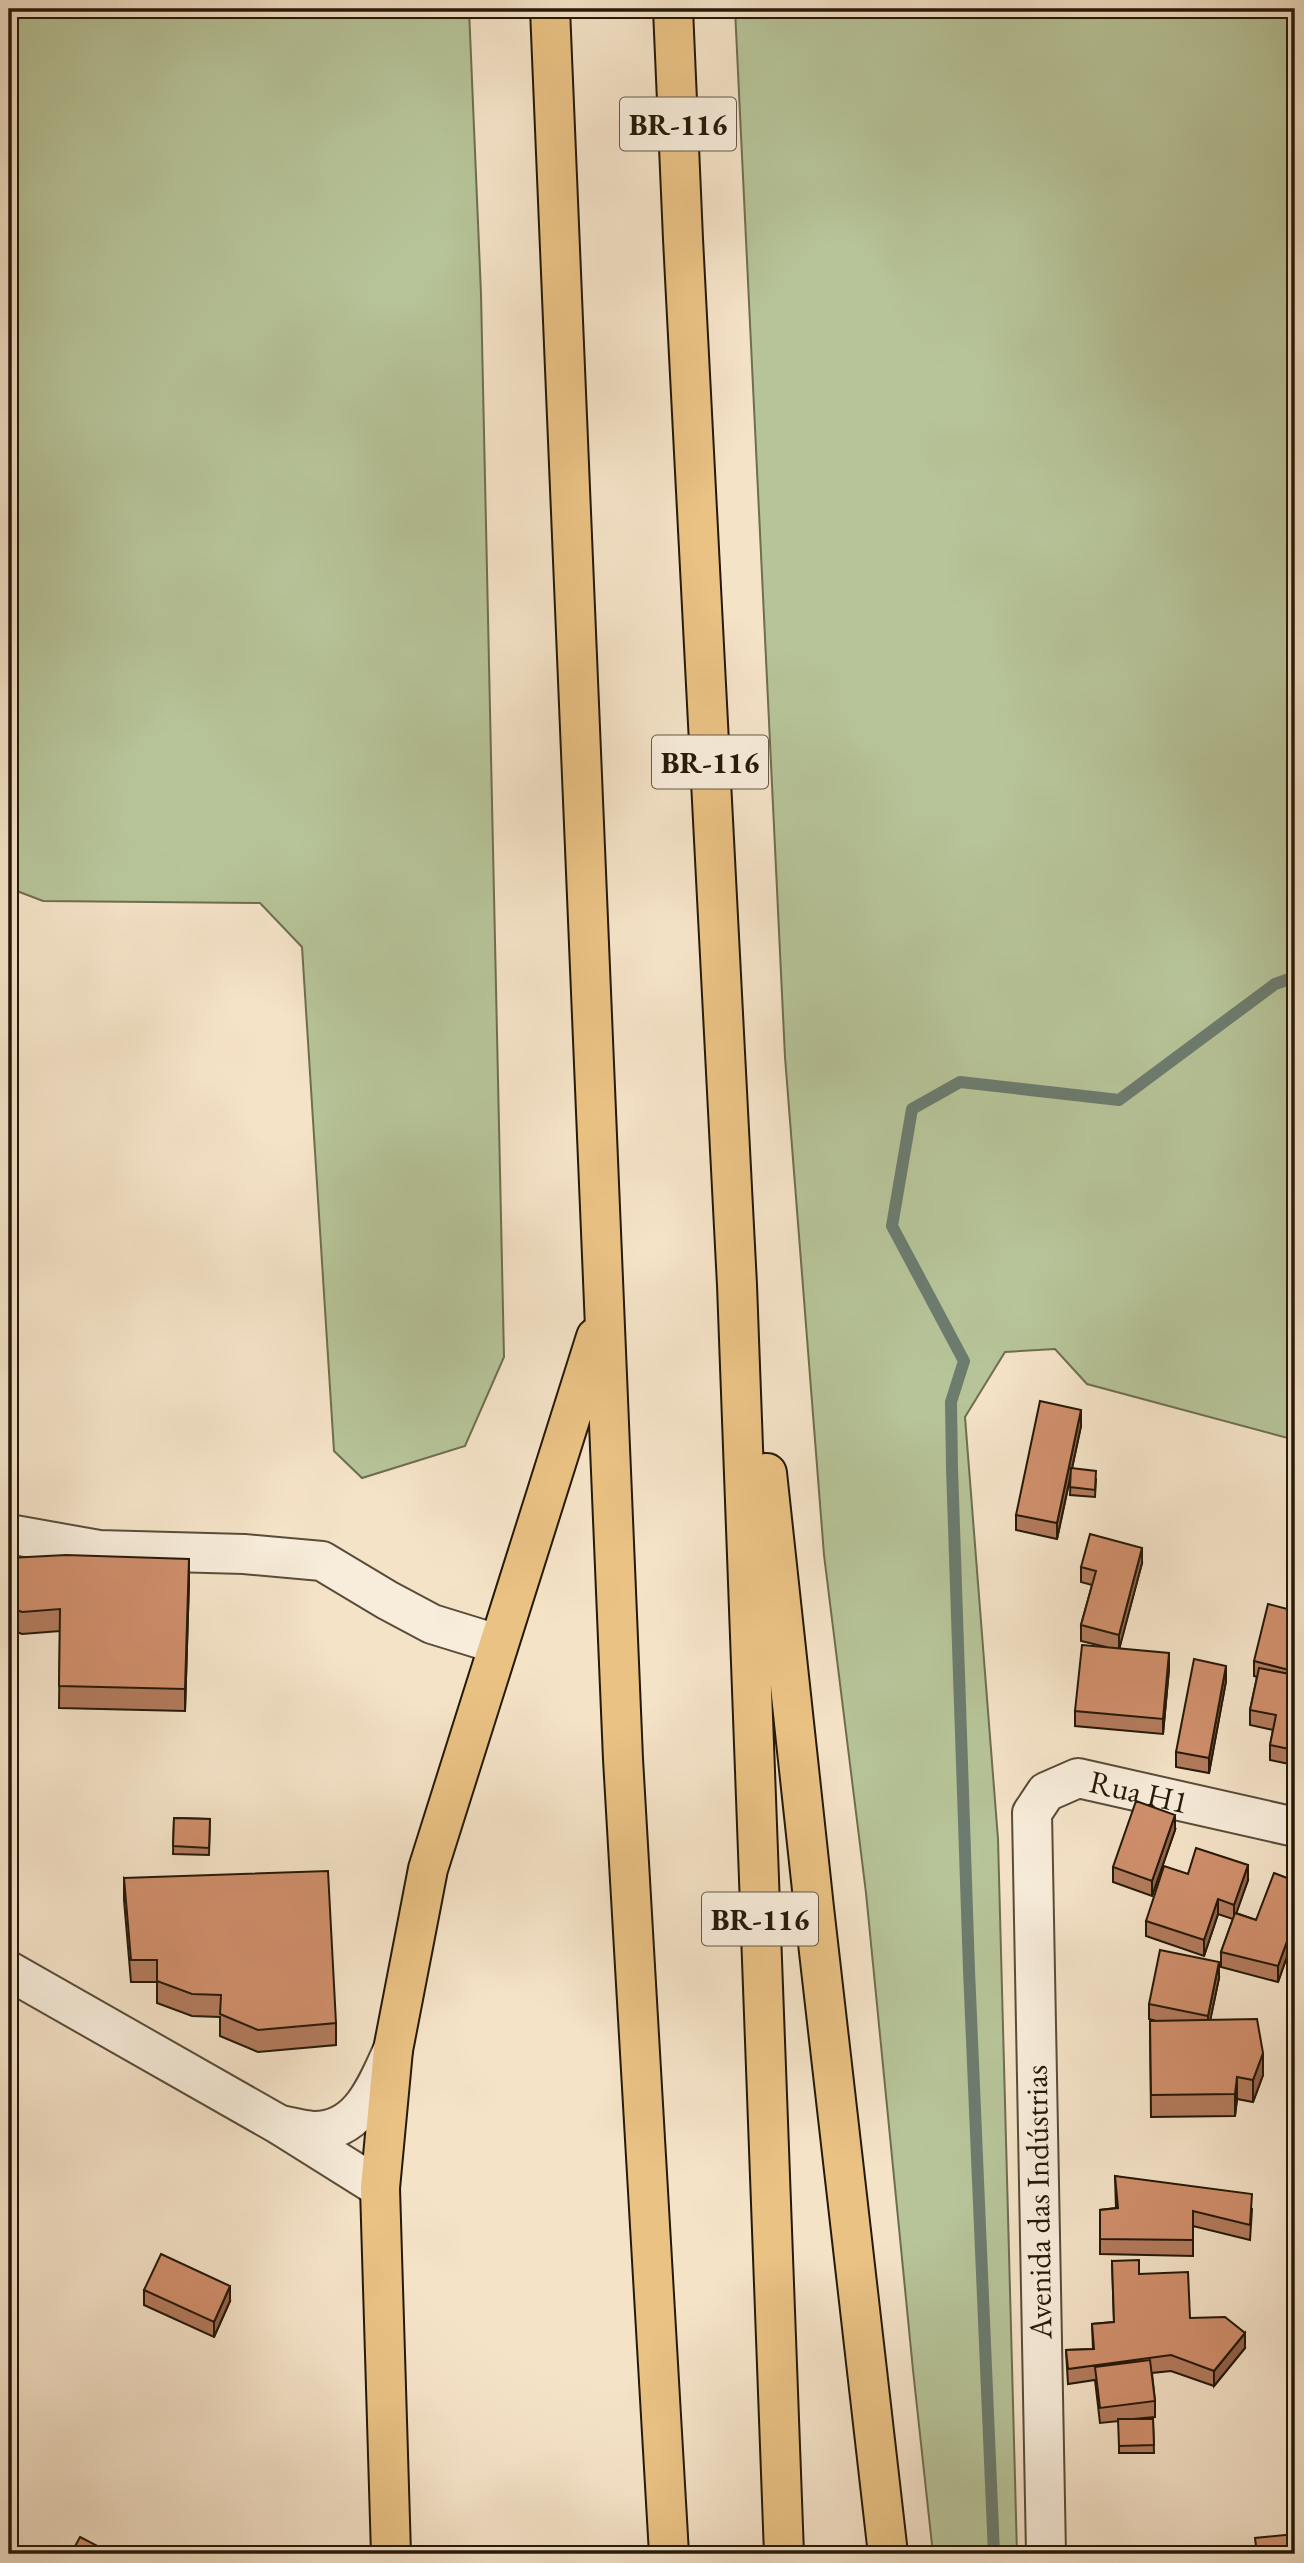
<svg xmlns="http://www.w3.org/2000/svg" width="1304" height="2563" viewBox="0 0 1304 2563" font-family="'EB Garamond',serif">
  <rect width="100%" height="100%" fill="#f5e3c8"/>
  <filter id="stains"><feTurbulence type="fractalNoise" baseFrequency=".00286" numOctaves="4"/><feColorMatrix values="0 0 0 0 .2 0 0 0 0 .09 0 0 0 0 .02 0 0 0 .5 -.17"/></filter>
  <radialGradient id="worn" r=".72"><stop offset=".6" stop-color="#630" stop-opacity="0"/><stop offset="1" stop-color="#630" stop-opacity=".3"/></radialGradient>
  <path fill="#b7c499" stroke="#6e6e50" stroke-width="2" d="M9,9h460l12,285 23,1063 -39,89 -103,32 -28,-27 -32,-504 -42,-44 -217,-2 -34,-13z
    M735,9h560v1431l-208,-56 -32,-35 -50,3 -40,65 33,422 19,715h-84l-20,-184 -47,-477 -42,-338 -39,-498z"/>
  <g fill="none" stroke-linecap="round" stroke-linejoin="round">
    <path stroke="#6c7c6f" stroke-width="12" d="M994,2554l-25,-584 -17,-502 -1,-66 13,-41 -72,-135 20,-117 48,-27 159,18 156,-116 20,-7"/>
    <defs>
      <g id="minor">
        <path d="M9,1534l90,16 145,4 78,7 65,39 45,24 65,20"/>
        <path d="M9,1971l269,153 102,64"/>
        <path d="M280,2125c11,2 22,5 32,6 47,2 64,-44 80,-79"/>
        <path id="s1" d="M1046,2554l-14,-741 14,-21 32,-14 217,49"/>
      </g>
      <path id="primary" d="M391,2554l-11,-366 13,-138"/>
      <path id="motorway" d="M550,9l73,1750 46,795
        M673,9l10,230 54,1046 47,1269
        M767,1473l47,435 74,646
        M393,2050l35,-181 168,-532"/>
    </defs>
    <use href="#minor" stroke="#594c38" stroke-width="42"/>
    <use href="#primary" stroke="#251908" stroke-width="42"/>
    <use href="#motorway" stroke="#251908" stroke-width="42"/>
    <use href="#minor" stroke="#f8eddb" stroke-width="38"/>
    <use href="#primary" stroke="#eac284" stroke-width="38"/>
    <use href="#motorway" stroke="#eac284" stroke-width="38"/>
  </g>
  <path fill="#b37b5d" stroke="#251908" stroke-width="2" d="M1081,1426l-9,42 24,11 -1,18 -25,-2 1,-21 -14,65 -41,-9v-15z
    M9,1558l180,23 -4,130 -126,-3 1,-77 -38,3 -13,-5z
    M1142,1563l-23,85 50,21 -6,65 -88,-8v-15l31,-64 -25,-6v-16l11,-40 -11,-3v-15z
    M1295,1611v50l-3,14h3l-1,90 -24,-5v-15l3,-15 -23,-5v-15l7,-33 -3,-1v-15z
    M1226,1681l-17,92 -33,-6v-15z
    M174,1818l36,1 -1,36 -36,-1z
    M1175,1830l-23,66 -39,-14v-15z
    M1188,1874l60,6 -12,33 20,7 39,-39v69l-5,-2 -12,34 -57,-15v-15l12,-33 -15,-5 -14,42 -58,-20v-15z
    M124,1878l212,145v22l-78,7 -38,-16v-19l-28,-1 -35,-13v-21h-26l-7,-82z
    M1219,1978l-9,42 53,55 -10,27 -16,-3 -2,17 -84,1 -1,-96h6l-7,-2v-15z
    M1115,2176l137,33 -2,31 -57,-14v30l-93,-2v-44l16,-2z
    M1112,2261l27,13 51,44 55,30 -31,38 -43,-15 -19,2 3,28v16l-22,2h20l1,34h-35v-32l-19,2 -5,-43 -27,4 -2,-34 27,-1 -1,-25 22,-2z
    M144,2290l86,11 -16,36 -70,-32z"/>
  <path fill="#92644c" stroke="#251908" stroke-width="2" d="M1081,1410v16l-24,113v-16z
    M1142,1548v15l-23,87v-15z
    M189,1559v22l-4,130v-22z
    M1295,1646v15l-6,24v-15z
    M1169,1653v16l-6,65v-15z
    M1226,1666v15l-17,92v-15z
    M15,1673v15l-6,11v-15z
    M10,1765v22l-1,2v-22z
    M1175,1815v15l-23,66v-15z
    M1248,1865v15l-14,40v-15z
    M1218,1899v15l-14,42v-16z
    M1290,1933v15l-12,34v-16z
    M1219,1962v16l-11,53v-15z
    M1263,2053v22l-10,27v-22z
    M1237,2077v22l-2,17v-22z
    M230,2286v15l-16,36v-15z
    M1245,2333v15l-31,38v-15z"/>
  <path fill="#d08f6c" stroke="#251908" stroke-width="2" d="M1040,1401l41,9 -24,113 -41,-8z
    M1071,1468l25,3 -1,19 -25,-3z
    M1090,1534l52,14 -23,87 -38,-10 15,-54 -15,-4z
    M66,1555l123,4 -4,130 -126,-3 1,-77 -38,3 -13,-5v-49z
    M1268,1604l27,7v35l-6,24 -35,-9z
    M1082,1645l87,8 -6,66 -88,-8z
    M1194,1659l32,7 -17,92 -33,-6z
    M1259,1668l36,7 -1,75 -24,-5 6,-30 -26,-5z
    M9,1670l6,3 -6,11z
    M1136,1801l39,14 -23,66 -39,-14z
    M174,1818l36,1 -1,29 -36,-2z
    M1196,1848l52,17 -14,40 -16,-6 -14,41 -58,-19 18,-55 24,8z
    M328,1871l8,152 -78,7 -38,-16 1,-19 -29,-1 -35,-13v-21h-26l-7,-82z
    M1274,1873l21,8v54l-5,-2 -12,33 -57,-14 14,-39 21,7z
    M1160,1950l59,12 -11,54 -59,-12z
    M1257,2019l6,34 -10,27 -16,-3 -2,17 -84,1 -1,-74z
    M1115,2176l137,18 -2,31 -57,-14v29l-93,-1v-29l18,-2z
    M161,2254l69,32 -16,36 -70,-32z
    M1139,2260v14l49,-2 2,46 35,-1 20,16 -31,38 -43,-16 -103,14 -2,-19 28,-1 -2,-25 22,-2 -2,-61z
    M1150,2360l5,41 -55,7 -5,-41z
    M1118,2419h35l1,26 -35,1z
    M1295,2534v20h-38l-2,-16z
    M80,2537l33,17h-42z
    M9,2546l16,8h-16z"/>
  <g text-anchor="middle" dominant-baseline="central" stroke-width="6" stroke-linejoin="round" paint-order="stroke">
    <g fill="#f8eddb" stroke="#645947" stroke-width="2">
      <rect x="620" y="97.5" width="116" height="53" rx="5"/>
      <rect x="652" y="735.5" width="116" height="53" rx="5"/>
      <rect x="702" y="1892.5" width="116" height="53" rx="5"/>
    </g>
    <g font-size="30" font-weight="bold" fill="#251908">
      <text x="678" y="124">BR-116</text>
      <text x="710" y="762">BR-116</text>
      <text x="760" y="1919">BR-116</text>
    </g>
    <g font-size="32" fill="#251908" stroke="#f8eddb">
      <text stroke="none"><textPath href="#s1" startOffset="864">Rua H1</textPath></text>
      <text transform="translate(1038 2202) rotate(-91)">Avenida das Indústrias</text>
    </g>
  </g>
  <rect width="1304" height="2563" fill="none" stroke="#f5e3c8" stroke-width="35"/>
  <rect x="10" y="10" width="1283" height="2542" fill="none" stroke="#251908" stroke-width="3.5"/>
  <rect x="18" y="18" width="1269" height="2528" fill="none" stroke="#251908" stroke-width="2"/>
  <rect width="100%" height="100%" filter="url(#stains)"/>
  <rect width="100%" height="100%" fill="url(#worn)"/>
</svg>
